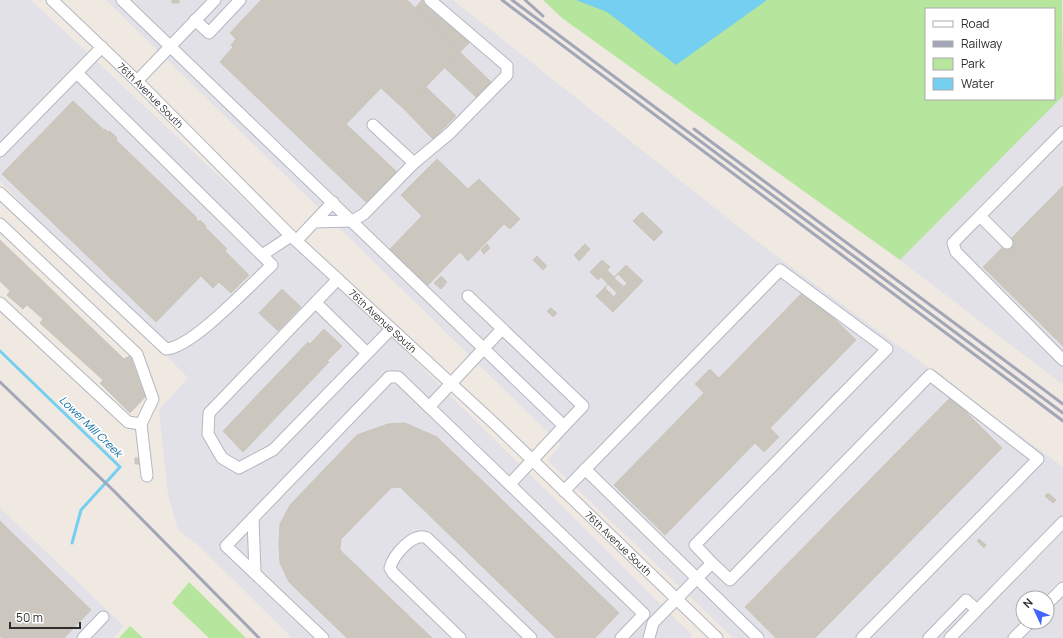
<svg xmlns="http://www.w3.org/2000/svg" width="1063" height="638" viewBox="0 0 1063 638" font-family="Manrope,sans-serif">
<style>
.industrial{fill:#e3e1e8;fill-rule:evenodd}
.green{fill:#b6e59e;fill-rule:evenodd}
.water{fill:#75cff0}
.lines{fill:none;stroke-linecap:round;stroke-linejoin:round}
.stream{stroke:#75cff0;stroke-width:3}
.building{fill:#cbc7bf;stroke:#cbc5ba;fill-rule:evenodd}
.minor-casing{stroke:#b4b7c1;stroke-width:13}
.minor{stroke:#fff;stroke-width:11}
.rail{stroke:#a3a6b8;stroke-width:3}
.labels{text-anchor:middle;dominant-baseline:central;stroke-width:3.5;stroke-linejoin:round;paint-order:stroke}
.street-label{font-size:10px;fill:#2e2e2e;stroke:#fff}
.water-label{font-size:11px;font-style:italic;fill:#0d6fa3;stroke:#fff}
</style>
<rect width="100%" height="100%" fill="#efe9e1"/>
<path class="industrial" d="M0,0H31L396,342L692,635L690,638H292L196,543L178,530L168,495L159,410L188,378L0,181Z
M106,0H453L759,243L1063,467V638H733L547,460L561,445ZM1023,598H1047V622H1023Z
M1063,96V385L900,260Z
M0,508L124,626L113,638H0Z"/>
<path class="green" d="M543,0H1062L1063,96L900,260L562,18ZM926,9H1054V99H926Z
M189,582L246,638H209L172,603Z
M130,626L143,638H119Z"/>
<path class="water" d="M576,0H767L676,65L607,12Z"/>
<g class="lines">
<path class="stream" d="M0,351L120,467L81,510L72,543"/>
</g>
<path class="building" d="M172,0H179V3H172Z
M261,0H407L460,52L404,109L381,88L346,124L399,174L369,205L220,62L233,47L231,45L236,39L230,33Z
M422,0H426L470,42L460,52L415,8Z
M460,52L491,82L476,97L445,68Z
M426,87L456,116L433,139L404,109Z
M73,101L104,130L105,129L108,132L110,131L117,138L116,140L197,218L196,219L199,222L200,220L206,226L205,227L227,249L225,251L249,275L231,293L219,282L213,288L201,276L156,322L2,174Z
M437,159L468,189L479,179L520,219L510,229L504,224L468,261L460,252L426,287L388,251L422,216L401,195Z
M1063,186V346L983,267Z
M642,212L663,232L654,241L633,221Z
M0,240L124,359L130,356L145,397L130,413L100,383L103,380L40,323L43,319L27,305L23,309L7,295L10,291L0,281Z
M487,244L490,248L484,254L481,250Z
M585,244L590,249L579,261L574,255Z
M537,256L547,266L543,270L533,260Z
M602,260L610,267L607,270L614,277L626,265L643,281L613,312L596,296L608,284L601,277L598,280L590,272ZM618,274L627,283L624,287L614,278ZM608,284L617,293L614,297L605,288Z
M441,276L447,282L441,289L434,283Z
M282,289L301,307L278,331L259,313Z
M805,290L856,340L770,428L779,437L764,452L755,443L665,535L614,485L704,393L695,384L710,369L719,378Z
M551,308L557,313L553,317L547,311Z
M324,329L342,346L327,361L329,362L243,452L223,431L308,342L310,344Z
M951,397L1002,448L815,638H776L745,607Z
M405,423L437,437L619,613L595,638H556L400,487L391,488L341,539L340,550L432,638H347L289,582L280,563L279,544L280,524L290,505L357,435L388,424Z
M135,458H139V464H135Z
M1048,493L1056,500L1053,503L1045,496Z
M0,521L91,610L64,638H2L0,636Z
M979,539L986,545L984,548L977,541Z"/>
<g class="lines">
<g class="minor-casing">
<g id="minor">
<path id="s1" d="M52,0L137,81L291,236L497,426L717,638"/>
<path d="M122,0L564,426L510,484"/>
<path d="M195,20L209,33L240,0"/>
<path d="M137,81L215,0"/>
<path d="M373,125L414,163"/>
<path d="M1063,132L953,243L956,252L1063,360"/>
<path d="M0,151L102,47"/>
<path d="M0,193L166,349C193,347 250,285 272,265L77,73"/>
<path d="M980,216L1007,243"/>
<path d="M314,222L352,221L364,214L414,163L450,133L507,75V66L430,0"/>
<path d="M0,224L137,354L153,399L141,424L128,422L0,303"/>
<path d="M297,240L333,202"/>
<path d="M262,255L291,236"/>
<path d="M338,279L209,413L208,434L222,458L239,468L273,450L391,329"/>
<path d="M468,296L583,406L564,426"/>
<path d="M316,303L367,353"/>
<path d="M429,407L502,329"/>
<path d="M141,424L147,476"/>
<path d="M585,469L758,638"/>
<path d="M564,491L780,270L887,349L695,545L712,563L653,623L649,638"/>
<path d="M253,518L255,573"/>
<path d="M712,563L730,580L930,375L1038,459L862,638"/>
<path d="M1047,604L1063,588"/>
<path d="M83,638L103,617"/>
<path d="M323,638L226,546L389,377H398L644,614L621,638"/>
<path d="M460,638L393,573L390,568C393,556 413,531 427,538L531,638"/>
<path d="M929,638L966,600L977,610"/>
<path d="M950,638L1063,522"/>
<path d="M1014,638L1030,622"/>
</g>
</g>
<use href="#minor" class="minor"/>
<path class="rail" d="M502,0L1063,421
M512,0L1063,413
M525,0L543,16
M694,129L1063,404
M0,382L113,490L259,638"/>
</g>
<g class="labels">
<g class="street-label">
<text stroke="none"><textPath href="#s1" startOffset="137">76th Avenue South</textPath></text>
<text stroke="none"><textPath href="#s1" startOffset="461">76th Avenue South</textPath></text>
<text stroke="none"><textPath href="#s1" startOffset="785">76th Avenue South</textPath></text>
</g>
<g class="water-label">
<text transform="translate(91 426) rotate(44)">Lower Mill Creek</text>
</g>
</g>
<rect x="925" y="8" width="130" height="92" fill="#ffffff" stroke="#ababab"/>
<rect x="933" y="21" width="20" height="6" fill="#ffffff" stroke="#ababab"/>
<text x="961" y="28" font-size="12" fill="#2e2e2e">Road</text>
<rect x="933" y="41" width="20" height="6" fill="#a3a6b8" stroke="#ababab"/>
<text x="961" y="48" font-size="12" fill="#2e2e2e">Railway</text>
<rect x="933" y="58" width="20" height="12" fill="#b6e59e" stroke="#ababab"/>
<text x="961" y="68" font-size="12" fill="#2e2e2e">Park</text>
<rect x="933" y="78" width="20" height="12" fill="#75cff0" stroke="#ababab"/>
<text x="961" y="88" font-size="12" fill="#2e2e2e">Water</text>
<g transform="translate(1035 610) rotate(314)"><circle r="19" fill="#ffffff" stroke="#ababab"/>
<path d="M0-3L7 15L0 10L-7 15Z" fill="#4264fb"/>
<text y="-6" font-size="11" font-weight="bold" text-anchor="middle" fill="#2e2e2e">N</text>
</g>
<path d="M10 622v6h70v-6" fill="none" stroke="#2e2e2e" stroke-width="2"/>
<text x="16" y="622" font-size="12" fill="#2e2e2e" stroke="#ffffff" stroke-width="3" paint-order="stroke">50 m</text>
</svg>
